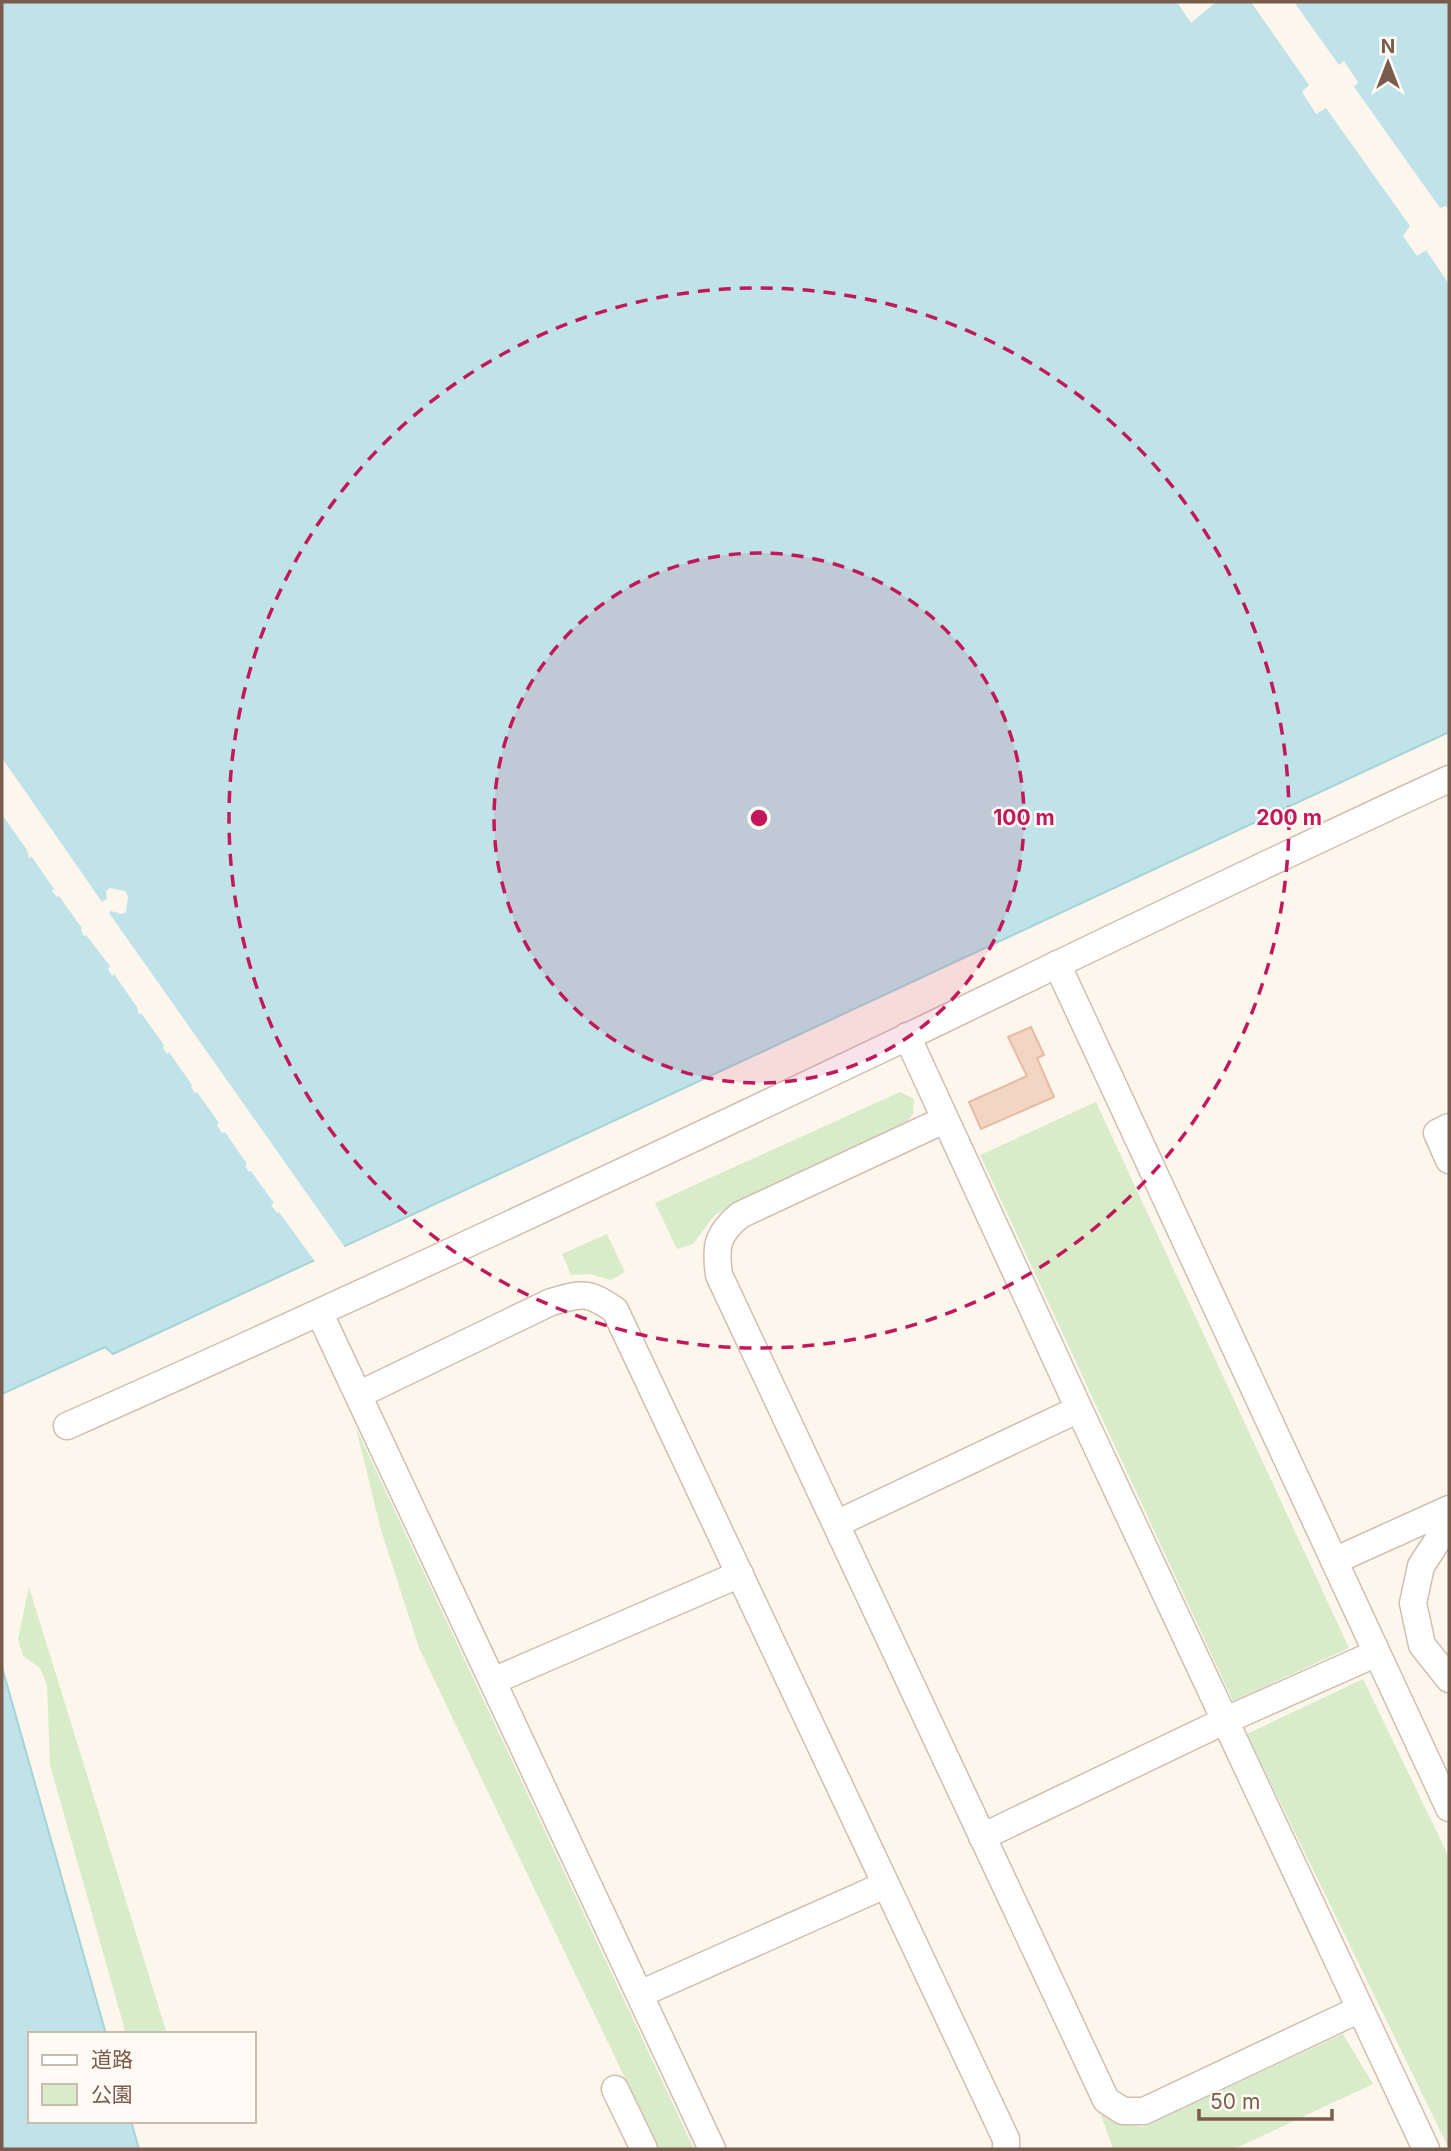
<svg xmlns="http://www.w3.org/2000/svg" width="1451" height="2151" viewBox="0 0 1451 2151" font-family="Inter,'Noto Sans JP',sans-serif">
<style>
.green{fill:#d8ecc9}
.water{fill:#bfe3e8;stroke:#a5d3da;stroke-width:2}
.pier{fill:#fdf6ec}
.building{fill:#f3d5c3;stroke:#e6bba3;stroke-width:2}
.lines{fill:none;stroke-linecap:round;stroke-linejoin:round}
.minor-casing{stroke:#d1beb0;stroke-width:29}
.minor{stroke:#fff;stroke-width:26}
.ring{fill:none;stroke:#c2185b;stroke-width:3.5;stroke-dasharray:12 9}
.centre{fill:#c2185b;stroke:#fffaf3;stroke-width:3.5}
.ring-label{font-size:21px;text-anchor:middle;font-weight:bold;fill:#c2185b;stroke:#fffaf3;stroke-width:5;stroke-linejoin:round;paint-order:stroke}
</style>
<rect width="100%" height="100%" fill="#fdf6ec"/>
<path class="green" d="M900,1092L914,1099L913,1114L902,1128L728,1207L714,1216L693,1244L677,1249L655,1203Z
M1096,1102L1349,1648L1233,1701L980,1155Z
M607,1234L625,1272L611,1280L590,1274L571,1275L562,1254Z
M356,1428L694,2149H659L419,1648L381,1530Z
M29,1587L167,2034H126L50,1765L47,1685L40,1668L23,1656L18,1639Z
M1363,1679L1449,1857V2149L1247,1734Z
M1343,2034L1373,2084L1234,2149H1113L1101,2115L1142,2127Z"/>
<path class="water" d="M2,2H1449V732L113,1354L105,1347L2,1394Z
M2,1667L106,2034H30V2121H131L139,2149H2Z"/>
<path class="pier" d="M1177,2H1216L1191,23Z
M1251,2H1294L1339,65L1344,61L1358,82L1354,87L1440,208L1446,206L1449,211V284L1426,250L1417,256L1403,236L1410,226L1326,108L1316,114L1302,92L1309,85Z
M2,758L102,902L107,899L106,891L110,888L125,891L128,896L126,912L122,914L111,911L109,913L346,1249L316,1263L279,1212L277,1213L271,1205L274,1203L251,1171L249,1172L245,1166L247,1164L225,1132L222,1133L217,1125L219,1123L197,1092L195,1093L191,1087L192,1085L169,1052L167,1054L163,1048L164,1045L141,1013L139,1015L137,1007L114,974L112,976L108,969L110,966L86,935L84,936L81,930L82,928L59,896L57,897L52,891L54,889L32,857L29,858L27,850L4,817L2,819Z"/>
<path class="building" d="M1031,1027L1044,1055L1037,1058L1054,1097L981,1129L969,1102L1027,1076L1008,1037Z"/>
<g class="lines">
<g class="minor-casing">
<path id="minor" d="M1057,964L1449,1808
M907,1036L1079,1409L1426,2149
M944,1120L740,1215C717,1234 715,1246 719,1275L1106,2100L1123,2111H1144L1360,2009
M1449,1127L1437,1133L1449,1160
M320,1314L712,2149
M358,1395L551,1302C583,1293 587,1291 615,1310L1006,2139V2149
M67,1426C349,1301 630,1169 909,1036C1089,949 1268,862 1449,779
M836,1524L1079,1409
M1449,1528L1443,1532L1421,1566L1413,1603L1422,1645L1449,1679
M1334,1561L1449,1509
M493,1681L740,1574
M982,1837L1224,1721L1377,1653
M640,1994L885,1885
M615,2089L644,2149"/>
</g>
<use href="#minor" class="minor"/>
</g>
<circle cx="759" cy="818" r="265" fill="#c2185b" fill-opacity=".12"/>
<g class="ring">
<circle cx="759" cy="818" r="265"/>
<circle cx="759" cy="818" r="530"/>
</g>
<circle cx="759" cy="818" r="10" class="centre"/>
<g class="ring-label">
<text x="1024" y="825">100 m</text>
<text x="1289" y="825">200 m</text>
</g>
<rect width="1451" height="2151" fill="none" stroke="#7a5c4d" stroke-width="7"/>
<rect x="28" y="2032" width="228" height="91" fill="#fffaf3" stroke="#cabbb1" stroke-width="2"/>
<rect x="42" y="2055" width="35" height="10" fill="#ffffff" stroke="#cabbb1" stroke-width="2"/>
<text x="91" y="2067" font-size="21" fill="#7a5c4d">道路</text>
<rect x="42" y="2084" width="35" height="21" fill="#d8ecc9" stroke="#cabbb1" stroke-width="2"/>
<text x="91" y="2102" font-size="21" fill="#7a5c4d">公園</text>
<g transform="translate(1388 63)" stroke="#fffaf3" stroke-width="5" paint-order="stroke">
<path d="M0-5L12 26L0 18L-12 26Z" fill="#7a5c4d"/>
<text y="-10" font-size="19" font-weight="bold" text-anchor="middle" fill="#7a5c4d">N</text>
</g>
<path d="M1199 2109v10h133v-10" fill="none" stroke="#7a5c4d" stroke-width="3.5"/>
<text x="1210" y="2109" font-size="21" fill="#7a5c4d" stroke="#fffaf3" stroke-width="5" paint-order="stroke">50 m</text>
</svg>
